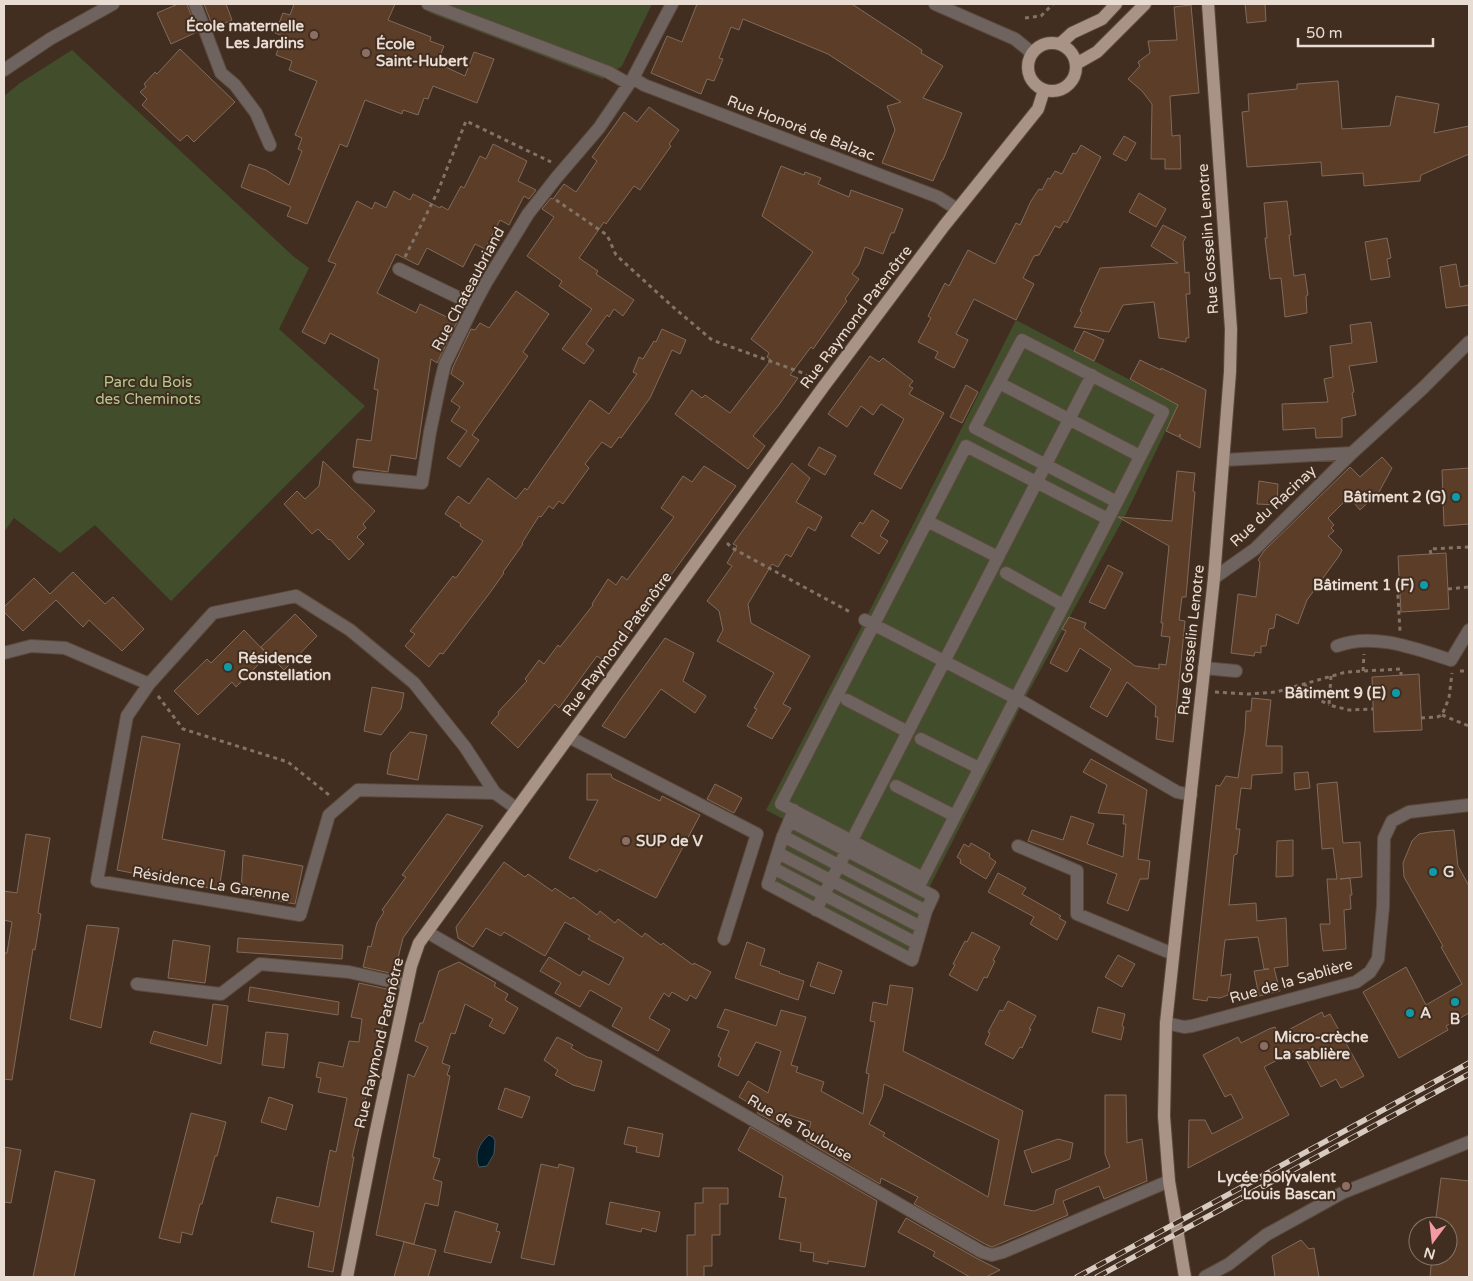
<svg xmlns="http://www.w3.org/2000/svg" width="1473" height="1281" viewBox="0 0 1473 1281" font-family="'Varela Round',sans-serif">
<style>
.green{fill:#424d2c}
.water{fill:#001b28;stroke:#46555b}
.building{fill:#5c3e28;stroke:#806a5a;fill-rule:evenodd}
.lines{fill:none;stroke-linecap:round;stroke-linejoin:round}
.minor-casing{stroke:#5c4a3d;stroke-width:14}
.major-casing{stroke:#5c4a3d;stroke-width:14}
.path{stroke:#837266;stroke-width:3;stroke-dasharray:4 4;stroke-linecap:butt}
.minor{stroke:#6e635e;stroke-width:12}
.major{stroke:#a99387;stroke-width:12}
.rail-casing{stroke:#d7cac0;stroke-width:5.5}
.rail{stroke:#412e20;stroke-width:4;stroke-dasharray:11;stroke-linecap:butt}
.education-dot{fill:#8d6e63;stroke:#412e20;stroke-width:2}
.culture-dot{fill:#0f9aa8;stroke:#412e20;stroke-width:2}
.labels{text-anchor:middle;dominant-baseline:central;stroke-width:4;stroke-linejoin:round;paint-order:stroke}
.poi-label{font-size:15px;font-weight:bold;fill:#e9dcd3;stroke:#412e20;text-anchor:start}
.street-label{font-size:15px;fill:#e9dcd3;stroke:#412e20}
.park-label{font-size:15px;fill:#b5ca8e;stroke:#412e20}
</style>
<rect width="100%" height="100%" fill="#412e20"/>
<path class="green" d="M437,4H652L622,66L603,79L430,13Z
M72,50L293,256L309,268L279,329L365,406L171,601L95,525L60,553L14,518L4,532V96L20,83Z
M1016,320L1178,405L1126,514L1023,702L928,890L913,963L765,885L785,820L766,810L865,620Z"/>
<path class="water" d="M489,1135L493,1137L495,1141L494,1154L487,1166L479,1167C474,1155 479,1143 489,1135Z"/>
<path class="building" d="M178,4H187L197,32L171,44L157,13Z
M204,4H226L232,20L216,27L214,24L212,25Z
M294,4H395L388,20L431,37L430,41L444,46L437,63L465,76L474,52L494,59L477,103L433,86L428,99L424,98L418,115L403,110L402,114L365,100L347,147L340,144L307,224L287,216L291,207L241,187L249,164L266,170L289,185L302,151L298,149L302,138L295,135L317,81L289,70L292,61L276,55L283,36L275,33L283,13L290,15Z
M697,4H852L922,50L921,53L943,66L923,98L962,113L943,160H942L933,181L882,163L895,130L887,106L901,102L828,54L743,19L739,30L731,27L719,58L723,59L714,81L707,79L701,94L651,73L667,36L682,42Z
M1245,4H1265L1266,21L1247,23Z
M1191,5L1199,93L1170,96L1172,136L1180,135L1181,169H1165V159H1151L1152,104L1142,91L1128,79L1140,66L1138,62L1150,53L1148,41L1177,40L1174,7Z
M180,49L235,102L194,142L187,135L180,141L142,105L147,99L140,92L146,87L144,84L155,72L157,74Z
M1338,81L1342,129L1390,126L1396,96L1439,104L1434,133L1469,126V154L1421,175L1420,181L1364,186L1363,173L1322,176L1321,162L1247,167L1242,112L1249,111L1248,94L1297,89V84Z
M649,107L679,130L669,144L671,146L640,190L634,186L606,224L604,222L579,258L598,271L596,274L634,300L623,316L614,309L609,317L607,315L586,344L594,350L584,364L562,349L592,309L559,286L562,281L527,256L554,217L542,209L551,198L553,199L564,184L576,192L597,161L592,157L624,112L637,122Z
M1124,136L1136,143L1126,161L1113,154Z
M493,144L527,161L518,181L536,190L529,199L524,196L509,225L500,220L485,249L475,244L463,267L427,248L418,265L396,254L377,293L416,313L420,304L457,322L437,363L431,359L416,459L391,455L388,472L353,467L357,439L371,441L378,390L374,389L379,359L330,333L325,344L302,332L336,264L328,261L357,201L372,209L375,202L386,208L394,191L410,200L413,194L440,208L441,206L448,210L461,186L464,188L480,156L486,159Z
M1081,145L1101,157L1067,223L1064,221L1060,228L1055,226L1039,255L1034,256L1023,278L1034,284L1016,320L974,299L956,334L968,340L954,368L935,358L938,352L918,342L931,318L928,316L945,283L949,286L968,250L995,264L1016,223L1020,225L1031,201L1039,189L1042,190L1048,178L1050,179L1055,171L1062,174L1073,153L1076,154Z
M781,166L804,175L805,172L821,178L818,184L849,197L851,190L903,209L894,233H891L883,254L865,247L859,264L852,274L859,279L845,299L847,301L813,349L811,347L790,375L798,378L778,406L753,436L765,446L748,469L675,414L692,390L702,398L705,395L730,413L771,360L767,357L769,353L751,339L813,252L762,216Z
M1139,193L1166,209L1156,227L1129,212Z
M1287,201L1291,235H1289L1294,276L1305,274L1308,295L1306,296L1307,313L1285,317L1281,278L1270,279L1265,238H1267L1264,203Z
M1163,225L1186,237L1183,242L1185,273L1189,272L1190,294H1186L1189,338H1186V342L1159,338L1154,302L1123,305L1109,332L1074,327L1082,312L1080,311L1100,268L1178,263L1151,246Z
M1387,238L1391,258L1387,259L1390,277L1371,280L1365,242Z
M1456,264L1460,287L1469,285V305L1446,308L1440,267Z
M516,291L549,314L523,352L528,356L472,435L479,440L460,467L447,458L467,431L451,421L460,407L451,401L464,383L451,374L453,367L471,329L475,330L480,323L489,328Z
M1371,322L1377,362L1349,366L1354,392L1352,393L1356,415L1342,418V437L1316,438L1315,428L1283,430L1282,404L1328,402L1324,379L1333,377L1330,346L1352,343L1350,325Z
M662,329L686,340L680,354L672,350L650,398L621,438L619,437L611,448L602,442L585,464L589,468L563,504L559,501L553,509L549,506L541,517L539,516L522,543L523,544L503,572L504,573L489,594L443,654L440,653L429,667L405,646L415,634L410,631L453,576L456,578L483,541L460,526L461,524L445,514L450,506L458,496L469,504L488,478L516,499L525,488L527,490L590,400L609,414L637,374L633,372L639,357L643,359L654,341L656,342Z
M1084,331L1104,340L1094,361L1074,351Z
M870,356L879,362L883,358L913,381L909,386L913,388L909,394L944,413L901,489L874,474L904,419L881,404L873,415L861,406L847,427L828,414Z
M1140,360L1161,370V368L1206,390L1200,448L1180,438V434L1179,437L1166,431L1178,405L1130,379Z
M966,385L978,392L962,423L950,417Z
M819,447L836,456L825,475L808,465Z
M1382,457L1392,468L1379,492L1360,510L1349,497L1328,518L1334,525L1331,528L1334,531L1328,536L1342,550L1339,556L1307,600L1298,624L1276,614L1274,628L1269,629L1266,646H1261V653L1255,652L1254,656L1231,653L1238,594L1256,597L1260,562L1258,560L1264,551L1350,467L1360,477Z
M323,461L375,511L363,524L366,528L357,537L364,544L349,560L330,539L329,540L318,529L312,534L284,504L297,491L305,499L319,486Z
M792,463L810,478L796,502L822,517L815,531L808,527L791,557L786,554L778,567L772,564L748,604L751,623L810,656L783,704L791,708L772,739L747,726L757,709L754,708L774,673L717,641L723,630L719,611L707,601L732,566L727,563L737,546L733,544Z
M704,466L736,486L607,663L597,656L559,708L555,704L518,748L491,723L499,714L498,712L527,681L525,679L539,660L544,664L558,645L560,647L593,605L592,604L608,579L616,585L622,576L627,580L674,517L661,508L683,476L692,482Z
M1469,468V524L1444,526L1442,470Z
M1177,471L1195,473L1193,491L1195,492L1186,597H1182L1179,620L1185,621L1173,742L1156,739L1158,717H1155L1156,706L1127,682L1107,717L1090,707L1111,669L1080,648L1067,672L1050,663L1066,631L1062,629L1069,617L1086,623L1084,628L1135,666L1159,669V664L1166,665L1170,637L1161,636L1163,623H1161L1169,546L1118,517L1172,521Z
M1259,481L1278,484L1277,505L1257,504Z
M872,510L889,521L880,536L888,541L879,554L851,536L860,522L863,524Z
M1446,553L1449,609L1401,612L1398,556Z
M1108,565L1123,573L1105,609L1089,602Z
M73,572L105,604L113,597L144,629L122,651L89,620L83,627L56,600L23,631L4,612V607L34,578L50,594Z
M295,614L317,636L284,670L261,647Z
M244,630L268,655L236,687L232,682L198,715L174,691L207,659L211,663Z
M665,638L694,653L683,681L706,696L695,713L661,689L625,738L602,726L620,700Z
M1419,674L1422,730L1374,732L1372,677Z
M372,687L404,693L401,709L381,735L364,731Z
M1252,698L1271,700L1266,746H1282V773L1252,775L1251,789L1241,788L1236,829H1240L1237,854L1234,855L1229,905L1256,903L1257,921L1286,918L1288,966L1274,968L1280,991L1259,996L1254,971L1269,969H1264L1258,937L1225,940L1221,976L1231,974L1228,995L1220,998L1208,997L1207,1001L1193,999L1216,785L1220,786L1226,776L1238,778L1245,731L1246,711H1251Z
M410,732L427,735L418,780L387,774L391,753Z
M142,736L180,744L162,839L225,851L219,890L117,870Z
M1091,759L1147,790L1138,859L1150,861L1148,879H1140L1128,911L1107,903L1117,874L1028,841L1032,830L1063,840L1071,816L1094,824L1087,844L1123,857L1126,824H1123L1124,815L1098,813L1107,785L1083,772Z
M1308,772L1310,788L1295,790L1294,773Z
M587,774H611L612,778L660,801L662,796L700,815L656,898L599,869L597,872L569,858L598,800H587Z
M1337,782L1343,843L1360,842L1362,877L1340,879L1350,878L1352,895H1350L1351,909L1344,910L1346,949L1323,951L1320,924H1330L1327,879H1337L1333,848L1322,849L1317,784Z
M715,784L742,798L734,813L707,799Z
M447,814L483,826L403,938L394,974L363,967L368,946L371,947L377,923L384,912L382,910L406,877L402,875Z
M1454,830L1458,866L1469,886V1013L1446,1026L1448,1030L1399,1058L1363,992L1406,967L1426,1005L1462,984L1441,947L1443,946L1404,877L1403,863L1412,841L1419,834L1430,832Z
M26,834L50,838L38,913L41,914L35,950L33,949L12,1080L4,1079V953H7L12,922L4,920V891L17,893Z
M1293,840V876L1276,877L1277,841Z
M971,843L990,854L989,857L996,862L986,879L960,863L961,860L957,857L964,844L969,847Z
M243,855L303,866L295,904L241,894Z
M504,862L525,877L528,874L552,891L555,888L571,899L573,897L597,915L600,911L615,923L618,919L642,937L645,933L661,945L663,943L693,965L694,963L711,972L696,999L690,995L687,1001L672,992L669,997L664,993L649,1018L670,1030L658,1051L612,1026L622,1008L590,990L580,1007L555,993L561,983L540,971L549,957L580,976L583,971L609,985L624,958L588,939L590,936L565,922L545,956L504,932L501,936L486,928L473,947L458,938L456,927Z
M998,873L1026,888L1022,894L1061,916L1059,918L1066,922L1057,940L1030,924L1034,917L988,892Z
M87,925L119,928L101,1028L70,1019Z
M972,932L1000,947L993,960L995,961L987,978L984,977L977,991L949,975L955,965L953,964L965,941L967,942Z
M238,938L343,945L342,959L237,952Z
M173,940L210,946L205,983L168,978Z
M747,942L765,949L760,965L780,972L779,973L804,981L798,1000L735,978Z
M1118,955L1135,964L1122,987L1105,977Z
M459,962L496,983L494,986L508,994L505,1000L518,1008L504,1034L489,1026L493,1019L465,1004L455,1034L451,1033L442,1063L450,1066L447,1075L450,1076L433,1157L440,1159L433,1179L442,1182L438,1206L425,1203L414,1244L376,1235L408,1074L414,1077L428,1047L415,1041L420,1023H423L439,971Z
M818,962L842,971L834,994L810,986Z
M359,983L391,990L352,1157H354L333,1272L308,1267L314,1232L271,1222L277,1197L319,1207L330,1150L336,1152L347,1098L318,1092L321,1078L316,1077L319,1062L343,1067L349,1041L359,1042L362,1019L351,1017Z
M890,985L913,988L903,1051L1023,1111L1004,1205L1034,1211L1053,1204L1056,1190L1110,1167L1105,1154V1095H1126L1127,1143L1142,1139L1147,1181L1104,1199L1099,1186L1063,1201L1068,1215L992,1247L985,1244L914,1204L918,1197L881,1178L880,1184L806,1141L811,1122L783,1113L779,1125L757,1113L759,1109L739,1097L748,1081L768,1093L781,1051L756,1042L738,1076L718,1066L721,1058L718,1056L729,1031L717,1027L725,1009L776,1026L781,1010L806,1017L791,1065L798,1067L796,1072L824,1082L821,1091L863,1114L869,1074L866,1073L875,1022L870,1021L873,1002L887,1005ZM884,1084L999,1140L988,1197L883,1136L885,1133L869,1124L882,1097Z
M250,987L339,1002L338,1015L248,1001Z
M1008,1001L1036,1016L1029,1029H1031L1022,1048L1020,1047L1013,1059L985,1044L990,1033L988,1032L1000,1010L1003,1011Z
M213,1004L228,1006L221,1064L150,1043L154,1031L207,1046Z
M1098,1007L1125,1014L1122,1026L1124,1027L1121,1040L1092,1032Z
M1322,1012L1324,1017L1330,1014L1364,1076L1341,1088L1336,1079L1321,1087L1300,1048L1264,1067L1289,1115L1188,1168L1189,1120H1205L1212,1134L1243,1118L1231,1094L1225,1097L1203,1055L1238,1037L1241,1043L1269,1029L1275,1027L1279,1035Z
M266,1032L288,1034L284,1068L262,1065Z
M557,1037L573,1045L571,1048L587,1057L602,1061L594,1091L573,1085L555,1075L558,1070L544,1060Z
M505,1088L530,1097L522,1118L498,1109Z
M269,1097L293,1105L286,1130L261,1122Z
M191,1113L226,1122L217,1156H215L202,1204H200L192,1235L182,1232L180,1243L159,1238Z
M628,1127L663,1134L659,1157L636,1152L637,1147L624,1144Z
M750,1127L877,1201L865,1267L828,1261V1264L813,1261L814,1253L800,1251L801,1243L779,1239L786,1198L779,1197L783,1176L738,1150Z
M1058,1139L1073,1143L1070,1159L1032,1173L1024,1151Z
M4,1147L21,1150L11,1203L4,1202Z
M541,1164L558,1168L559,1164L574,1168L554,1265L521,1258Z
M55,1171L95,1180L74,1277H33Z
M1441,1178L1469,1181V1277H1430L1432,1256H1448V1226H1435Z
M703,1188H728V1204H720V1235H712V1266H704V1277H687V1235H695V1203H703Z
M610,1202L660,1212L656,1232L642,1228L641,1232L606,1224Z
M455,1211L498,1224L496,1231L500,1232L491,1263L444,1252Z
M906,1218L978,1259L1000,1270L986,1277H970L933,1256L935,1252L898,1232Z
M1301,1240L1309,1249L1314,1248L1319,1277H1275L1272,1256Z
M404,1242L436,1250L428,1277H394Z"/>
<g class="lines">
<g class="minor-casing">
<path id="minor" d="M195,4L221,73L235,85L256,113L270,145
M428,4L608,72L629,84
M935,4L1015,39L1032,53
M4,70L50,39L113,4
M633,78L644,85L938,197L957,209
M399,269L474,305
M999,383L1140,456
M1224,460L1352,453
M359,477L422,483L430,432L441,380L445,364L474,305L487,281L528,214L557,177L599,128L633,78L672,4
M1108,519L966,446L781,804L923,878L1117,502L1163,412L1022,340L975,428L1117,502
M927,521L998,557
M1006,573L1063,605
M1214,578L1255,549L1352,453L1423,388L1469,342
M865,620L1023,702L1177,792L1191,795
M1337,646C1374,632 1416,649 1451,660L1469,630
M4,653L31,646L65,648L149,684
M1204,668L1236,671
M847,700L908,732
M569,737L757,834L724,939
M921,739L979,768
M896,786L955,816
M495,793L358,790L329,815L300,915L97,881L127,716L149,684L213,613L296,596L350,630L414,683L465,747L495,793L517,809
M794,810L782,839L768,884L912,960L926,911L933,896L918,888L923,878
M790,821L918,888
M783,836L926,911
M1018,846L1077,871V914L1173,954
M778,853L921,927
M773,868L916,943
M816,910L1092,375
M427,932L982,1252L992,1255L1003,1252L1169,1181
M137,984L221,994L260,964L349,972L407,985
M1166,1023L1184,1027L1192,1026L1356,982L1370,972L1378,959L1383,907L1384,838L1392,821L1409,812L1469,805
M1205,1277L1229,1264L1266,1235L1342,1193L1469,1142"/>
</g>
<g class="major-casing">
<path id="major" d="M1028 67a24 24 0 1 1 48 0a24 24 0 1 1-48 0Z
M1060,44L1072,33L1102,19L1116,4
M1076,64L1097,52L1145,4
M347,1277L375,1135L411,966L419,943L824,386L944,226L1038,109L1044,90
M1185,1277L1169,1181L1164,1116L1166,1023L1214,578L1230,372L1231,329L1208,4"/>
</g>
<path class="path" d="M1025,18L1041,16L1053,4
M556,200L607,235L616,255L673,307L712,340L803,373L811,378
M405,257L438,191L466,121L551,162
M727,543L732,548L852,613
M1431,554L1430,549L1469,547
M1399,580L1397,581L1400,631
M1448,589L1469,587
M1363,671L1364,654
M1460,671H1469
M1331,676L1329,705L1349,710L1373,709
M1305,684C1308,694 1320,700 1329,705
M1215,692L1249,694L1276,692L1346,672L1401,669V675
M158,696L183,729L288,762L329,795
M1442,715L1469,726
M1421,718L1437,717L1442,715L1449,698L1452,673"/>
<use href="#minor" class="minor"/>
<use href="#major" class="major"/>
<g class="rail-casing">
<path id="rail" d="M1077,1277L1469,1063
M1097,1277L1469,1074"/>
</g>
<use href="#rail" class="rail"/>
</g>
<g class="education-dot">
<circle cx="314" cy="35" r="5"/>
<circle cx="366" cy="53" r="5"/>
<circle cx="626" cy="841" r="5"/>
<circle cx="1264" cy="1046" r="5"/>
<circle cx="1346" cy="1186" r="5"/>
</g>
<g class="culture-dot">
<circle cx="1456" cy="497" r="5"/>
<circle cx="1424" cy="585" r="5"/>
<circle cx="228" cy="667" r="5"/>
<circle cx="1396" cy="693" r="5"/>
<circle cx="1433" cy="872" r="5"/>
<circle cx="1455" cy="1002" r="5"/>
<circle cx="1410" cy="1013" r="5"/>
</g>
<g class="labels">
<g class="poi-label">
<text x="304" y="26" text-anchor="end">École maternelle<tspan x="304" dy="17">Les Jardins</tspan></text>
<text x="376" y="44">École<tspan x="376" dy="17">Saint-Hubert</tspan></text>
<text x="1446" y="497" text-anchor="end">Bâtiment 2 (G)</text>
<text x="1414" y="585" text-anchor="end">Bâtiment 1 (F)</text>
<text x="238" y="658">Résidence<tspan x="238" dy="17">Constellation</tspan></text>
<text x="1386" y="693" text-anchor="end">Bâtiment 9 (E)</text>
<text x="636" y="841">SUP de V</text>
<text x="1443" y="872">G</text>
<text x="1420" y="1013">A</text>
<text x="1455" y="1019" text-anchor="middle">B</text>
<text x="1274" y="1037">Micro-crèche<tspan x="1274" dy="17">La sablière</tspan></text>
<text x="1336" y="1177" text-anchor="end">Lycée polyvalent<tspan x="1336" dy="17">Louis Bascan</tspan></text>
</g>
<g class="street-label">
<text transform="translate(801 128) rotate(21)">Rue Honoré de Balzac</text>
<text transform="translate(1208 239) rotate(-94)">Rue Gosselin Lenotre</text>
<text transform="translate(468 289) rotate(-62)">Rue Chateaubriand</text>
<text transform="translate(856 317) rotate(-53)">Rue Raymond Patenôtre</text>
<text transform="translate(1273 506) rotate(-43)">Rue du Racinay</text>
<text transform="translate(1191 640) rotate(-84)">Rue Gosselin Lenotre</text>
<text transform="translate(617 644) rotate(-54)">Rue Raymond Patenôtre</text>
<text transform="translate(211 884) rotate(9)">Résidence La Garenne</text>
<text transform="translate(1291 981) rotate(-16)">Rue de la Sablière</text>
<text transform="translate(379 1043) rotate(-77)">Rue Raymond Patenôtre</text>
<text transform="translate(800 1128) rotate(30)">Rue de Toulouse</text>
</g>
<g class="park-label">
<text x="148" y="382">Parc du Bois<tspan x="148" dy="17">des Cheminots</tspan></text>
</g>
</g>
<rect width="1473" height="1281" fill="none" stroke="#e9dcd3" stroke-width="10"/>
<g transform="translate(1433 1241) rotate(195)"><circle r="24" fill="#412e20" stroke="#847468"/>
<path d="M0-4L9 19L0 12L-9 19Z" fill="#f49aa2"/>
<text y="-8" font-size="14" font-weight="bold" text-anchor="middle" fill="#e9dcd3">N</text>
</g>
<path d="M1298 38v8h135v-8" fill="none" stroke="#e9dcd3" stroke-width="2.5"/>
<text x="1306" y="38" font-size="15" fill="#e9dcd3" stroke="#412e20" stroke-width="4" paint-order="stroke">50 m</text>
</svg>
